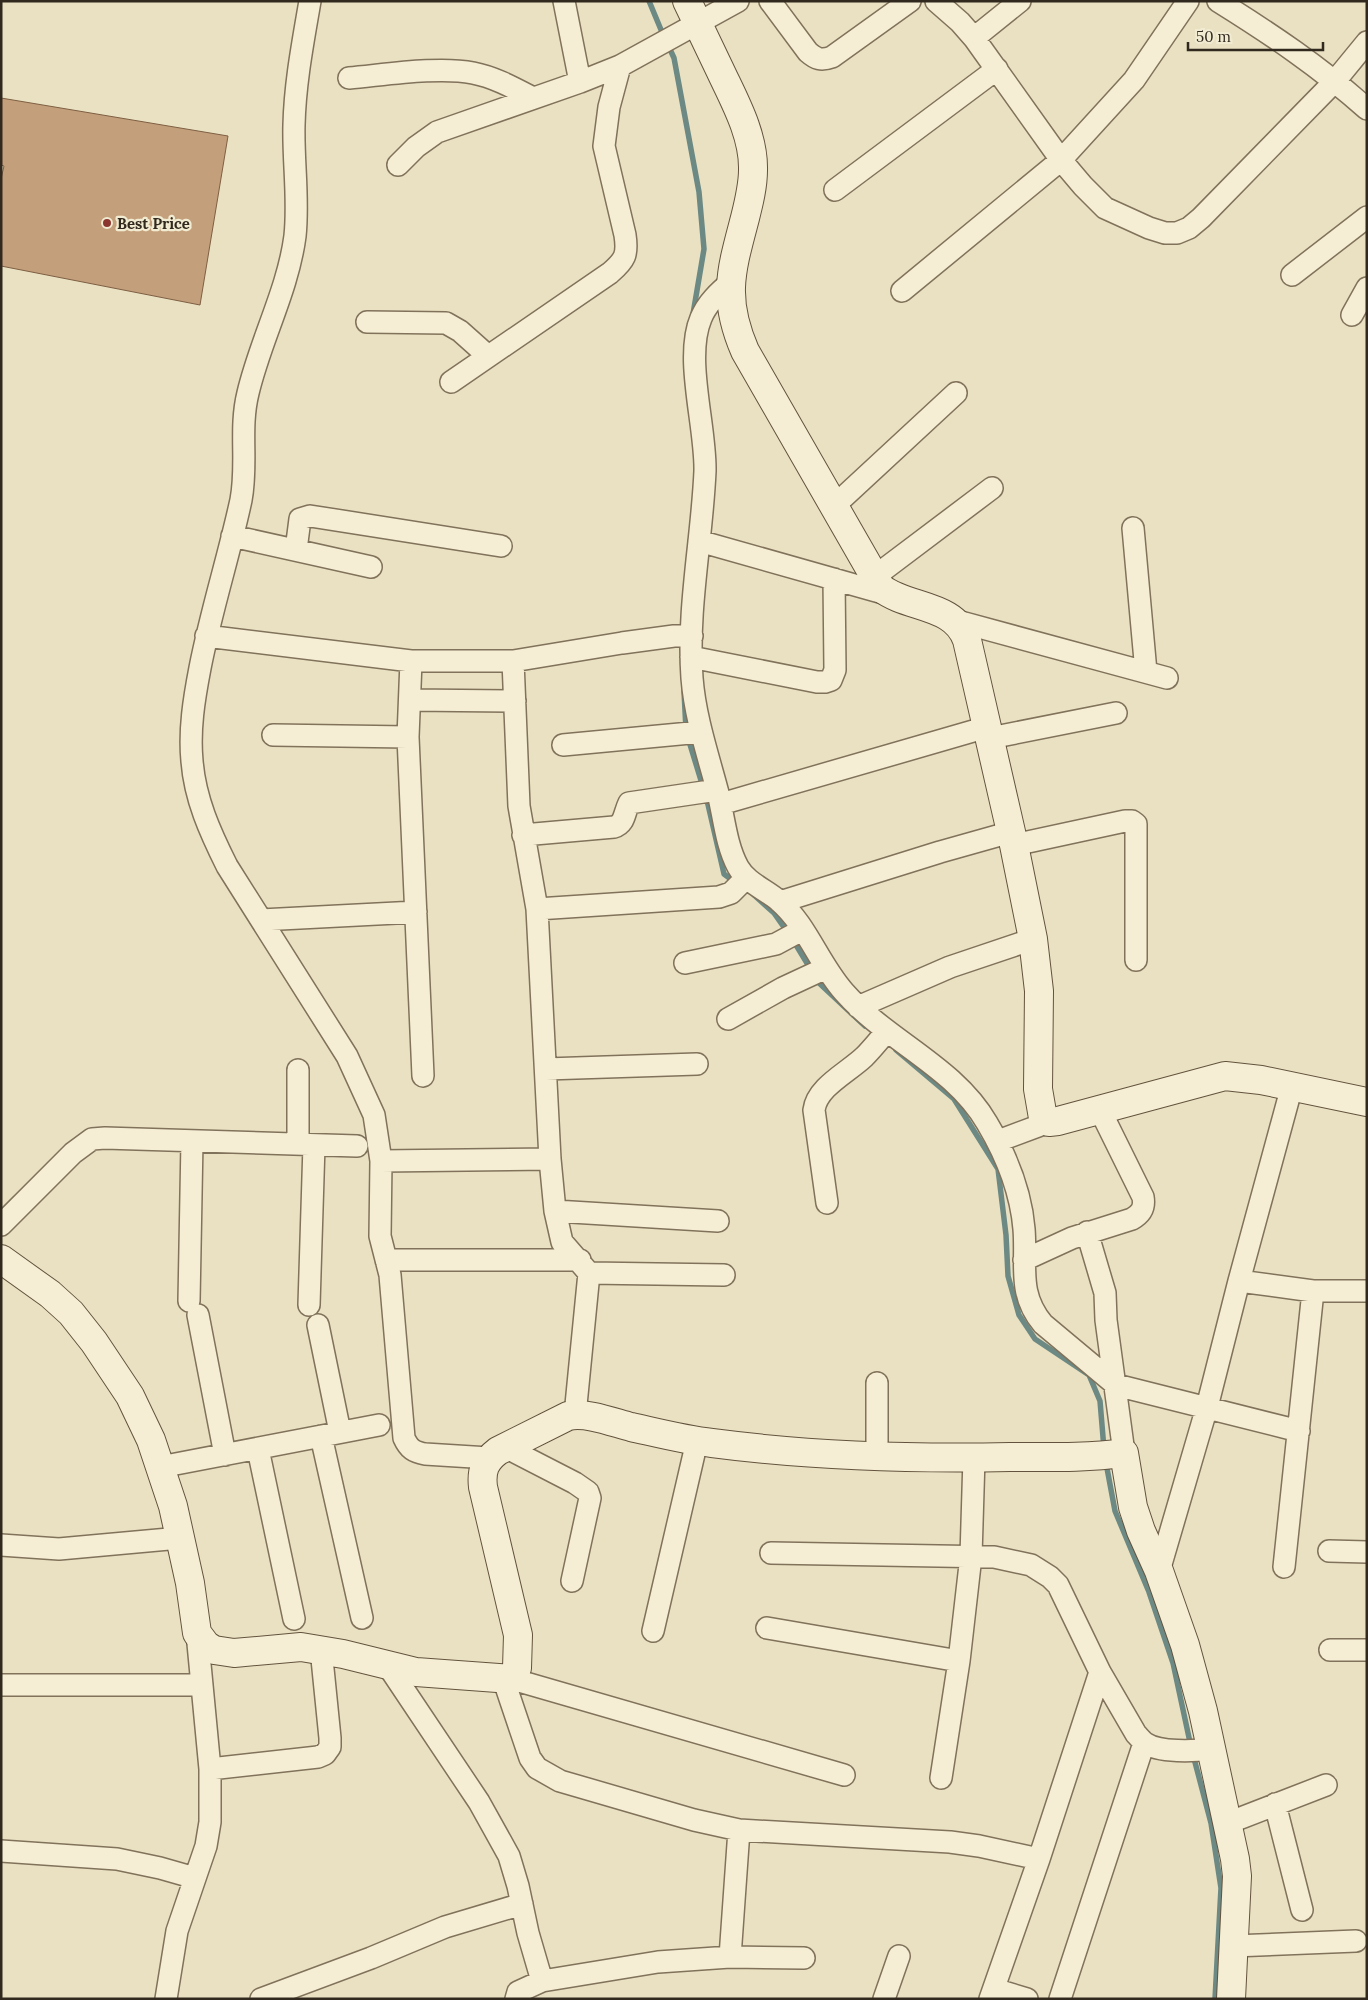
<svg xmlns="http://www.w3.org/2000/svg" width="1368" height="2000" viewBox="0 0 1368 2000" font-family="Lora,serif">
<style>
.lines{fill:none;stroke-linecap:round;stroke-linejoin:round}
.stream{stroke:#6c8984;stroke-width:5.5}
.building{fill:#c49f7b;stroke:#7e5f43}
.street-casing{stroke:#81725b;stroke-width:24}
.secondary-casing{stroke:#63533e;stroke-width:30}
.street{stroke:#f5eed4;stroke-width:21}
.secondary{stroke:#f5eed4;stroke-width:28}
.poi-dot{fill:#8b3730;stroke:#f1ebd1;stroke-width:2}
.labels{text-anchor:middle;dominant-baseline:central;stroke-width:4.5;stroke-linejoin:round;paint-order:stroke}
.poi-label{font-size:15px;font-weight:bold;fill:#32291e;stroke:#f1ebd1;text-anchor:start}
</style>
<rect width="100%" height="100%" fill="#e9e1c2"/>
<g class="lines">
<path class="stream" d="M649,1L664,37
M668,45L674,58L699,192L704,249L693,314
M684,691L686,730
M688,738L703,787
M706,796L724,874L736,883
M754,895L774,913L788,933
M793,940L819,983L865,1026
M896,1050L954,1099L998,1169L1006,1235L1008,1276L1019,1315L1035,1339L1089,1375L1100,1401L1104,1449
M1106,1463L1115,1511L1149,1592L1173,1663L1191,1747L1211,1823L1221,1888L1215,1999"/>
</g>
<path class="building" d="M1,98L228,136L200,305L1,266V179L4,166L1,165Z"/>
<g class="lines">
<g class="street-casing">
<path id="street" d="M310,1C303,42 295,83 294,125C293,162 299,199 295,236C288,290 260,341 248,393C239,429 248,464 241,500C229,556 211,611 200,668C194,699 189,730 192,761C195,799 210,832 227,866L347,1056L374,1115L381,1161L380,1236L390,1275L404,1438C409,1449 414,1452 425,1454L489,1458
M564,1L580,82
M770,1L808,52C816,59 821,61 832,57L910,1
M936,1L960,22L974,38L1061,160L1083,186L1105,208L1149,228L1165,233H1177L1189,228L1201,218L1335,81L1367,42
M1218,1C1271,34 1320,67 1367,109
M974,38L1020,1
M349,78C384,75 439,66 473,73C494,77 514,88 533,98
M398,165L416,147L437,132L580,82L620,66L738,1
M835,190L997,69
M1292,275L1367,217
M731,282C719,292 707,303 701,318C684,358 706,426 705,471C702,540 687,609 692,678C695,717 708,755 718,793C724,817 726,845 738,867C747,883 765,889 779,901C807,925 819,964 844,992C887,1041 954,1066 987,1123C1006,1155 1021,1192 1024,1229C1027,1265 1017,1293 1043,1324L1116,1385L1299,1431
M902,291L1061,160L1134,80L1188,1
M1352,315L1367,288
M367,322L446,323L460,331L488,356
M451,382L610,273C625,260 628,255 625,235L604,146L609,107L620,66
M834,506L956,393
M1133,528L1146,672
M232,536L371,567
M699,541L890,595
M296,550L300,519L310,516L501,546
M874,577L992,488
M957,621L1167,678
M206,636L411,661H513L622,643L674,636H692
M691,657L817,682H825L831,680L835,670L834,579
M411,661L408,737L423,1076
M513,661L519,806L537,909L550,1159L555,1211L562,1242L589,1273L575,1415
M410,700L515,701
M273,735L408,737
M990,738L1116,713
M563,745L701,732
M721,804L987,727
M523,835L614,827C625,824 624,813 629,803L717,790
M1014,845L1125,821H1132L1136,824V960
M780,902L940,852L1011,832
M537,909L719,897L731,893L746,878
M261,920L416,912
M685,963L776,944L802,930
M858,1007L950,967L1033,939
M728,1019L783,988L826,968
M546,1069L697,1064
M298,1070V1144
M998,1141L1049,1122
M381,1161L550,1159
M827,1203L814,1110C817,1087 847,1073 864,1057C872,1049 879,1040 887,1031
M555,1211L718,1221
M1,1225L73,1153L92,1139L105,1138L357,1146
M1087,1232L1105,1293L1106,1320L1124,1453
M386,1260H580
M1024,1260L1072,1238L1132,1219C1141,1214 1145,1208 1143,1197L1100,1110
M589,1273L724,1275
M1239,1281L1313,1291H1367
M189,1301L192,1141
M309,1305L314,1145
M198,1315L225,1455
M318,1325L340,1432
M877,1383V1457
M321,1436L362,1618
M505,1447L575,1483L588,1492L590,1498L572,1581
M258,1449L294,1619
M160,1467L379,1425
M1,1545L59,1549L180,1538
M1329,1551L1367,1552
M771,1553L994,1557L1031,1565L1050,1577L1058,1585L1100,1672L1136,1734C1139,1737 1142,1741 1145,1743C1159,1753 1195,1751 1211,1749
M1284,1567L1313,1291
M1159,1571L1207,1407L1239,1281L1292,1086
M767,1628L959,1661
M653,1631L697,1441
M1330,1650H1367
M388,1666L479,1802L509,1856L518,1886L528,1933L542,1981L518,1992L516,1999
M503,1678L530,1758L537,1768L560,1781L694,1820L739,1830L950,1842L979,1846L1039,1859
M512,1679L844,1775
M1,1685H202
M210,1769L318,1757L325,1754L330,1747V1738L321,1649
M941,1778L959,1661L971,1556L974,1458
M1275,1804L1302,1910
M1228,1823L1326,1785
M1,1851L117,1859L160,1868L195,1878
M1233,1946L1356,1941
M730,1957L739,1830
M542,1981L658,1962L730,1957L804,1958
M994,1989L1027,1999
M166,1999L177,1931L206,1846L210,1822V1769L197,1633
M261,1999L371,1958L445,1927L522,1904
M884,1999L899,1956
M990,1999L1039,1859L1100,1672
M1060,1999L1144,1743"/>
</g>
<g class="secondary-casing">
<path id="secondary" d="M687,1C698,24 709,47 720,70C734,100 754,135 753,170C753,186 749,202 745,218C731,271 722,298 745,351L881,588C908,609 954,603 967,640L1014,845L1033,939L1039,991L1038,1089L1043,1118L1049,1122L1058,1121L1225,1076L1261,1080L1367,1102
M1,1259L50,1294L71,1313L94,1342L130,1396L151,1440L173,1506L190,1583L197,1633L206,1645L214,1650L234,1653L301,1647L343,1654L416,1672L512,1679L517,1668L518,1635L483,1487C481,1470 485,1461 498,1451L568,1416C587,1412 612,1422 631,1427C658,1433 685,1440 712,1443C811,1456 911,1459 1010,1457C1048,1457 1087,1458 1124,1453L1133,1507L1141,1531L1159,1571L1185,1645L1203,1711L1235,1859L1237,1876L1231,1999"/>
</g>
<use href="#street" class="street"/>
<use href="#secondary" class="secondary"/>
</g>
<circle class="poi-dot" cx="107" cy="223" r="5"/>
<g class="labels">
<g class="poi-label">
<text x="117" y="223">Best Price</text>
</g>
</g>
<rect width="1368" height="2000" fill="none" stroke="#32291e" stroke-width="5"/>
<path d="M1188 42v8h135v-8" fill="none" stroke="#32291e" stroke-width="2.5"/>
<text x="1196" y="42" font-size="15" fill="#32291e" stroke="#f1ebd1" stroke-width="4" paint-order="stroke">50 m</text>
</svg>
